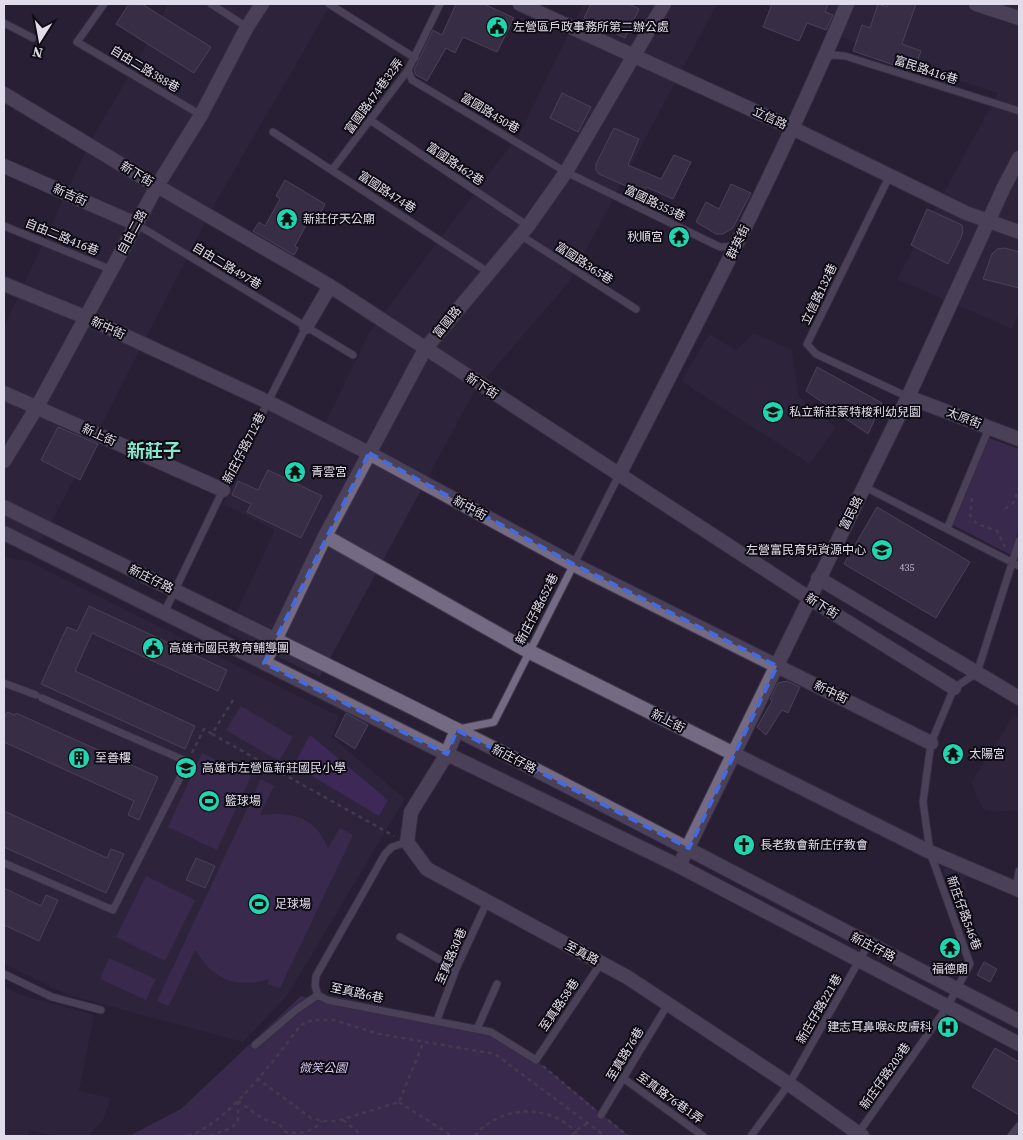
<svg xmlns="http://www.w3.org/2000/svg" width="1023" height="1140" viewBox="0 0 1023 1140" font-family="'Source Serif 4','Noto Sans TC',serif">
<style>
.built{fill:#332841}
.green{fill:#4e366b}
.forest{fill:#5a3483}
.building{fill:#4b4259;stroke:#736982}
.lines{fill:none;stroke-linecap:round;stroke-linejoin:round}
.service-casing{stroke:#433b4d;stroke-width:9}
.minor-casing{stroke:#433b4d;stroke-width:16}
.tertiary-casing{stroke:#433b4d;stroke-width:16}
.path{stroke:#635b6e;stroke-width:2.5;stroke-dasharray:4 4;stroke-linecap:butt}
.service{stroke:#746a83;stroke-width:7}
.minor{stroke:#746a83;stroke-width:14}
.tertiary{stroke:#746a83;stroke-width:14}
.marked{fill:none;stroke:#446adc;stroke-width:4;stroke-dasharray:10 6;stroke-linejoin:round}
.labels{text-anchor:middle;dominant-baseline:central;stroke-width:4;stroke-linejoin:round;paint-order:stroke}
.number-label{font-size:10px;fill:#bcb6c6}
.poi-label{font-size:12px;fill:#e2dcea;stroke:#0f0b14;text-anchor:start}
.street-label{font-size:12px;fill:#e2dcea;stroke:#0f0b14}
.park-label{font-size:12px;font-style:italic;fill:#dccaf6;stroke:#0f0b14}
.district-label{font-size:18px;font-weight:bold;fill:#87e7cc;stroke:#0f0b14}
</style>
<rect width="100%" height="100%" fill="#281f34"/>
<path class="built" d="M168,4H331L214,205L43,539L4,545V327L91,140L133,69Z
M583,4H717L569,282L474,392L320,677L227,632L275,530L223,504L271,410L320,434L370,331L520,133Z
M762,4H1019V312L1012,329L897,279L998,93L917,67Z
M754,333L792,350L799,397L836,427L810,464L681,381L709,334L736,350Z
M4,557L28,561L339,716L332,737L405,799L287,996L243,1042L68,995L4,964Z
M1014,715L1019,719V810L995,812L984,810L971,783Z
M952,866L971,876L963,879L967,893L954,898L943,869Z
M4,987L21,995L94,1015L79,1091L111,1098L103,1120L88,1136H55L29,1130L27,1136H4Z"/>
<path class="green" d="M989,438L1019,449V529L1011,555L953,525Z
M241,706L293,737L279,761L226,730Z
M202,753L251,776L217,850L168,827Z
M261,779L274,786L260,815C291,811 316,817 328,848L340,828L353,835L280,988L268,984L269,979C249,986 225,984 210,969C204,964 200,956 195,950L169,1006L157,1001Z
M146,876L195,900L165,961L116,937Z
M109,958L156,979L146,1000L100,979Z
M301,996L491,1032L536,1060L629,1136H129L181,1109Z"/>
<path class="forest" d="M310,735L388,800L379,816L294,765Z"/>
<path class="building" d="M129,4H142L211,47L194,73L116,24Z
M456,4H484L514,18L497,52L463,37L455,53L446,48L427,81L416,75L414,70L433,30L442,35Z
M591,4H629L639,9L625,38L584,18Z
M772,4H828L825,12L833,15L826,30L807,23L799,41L763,27Z
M878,4L887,7L888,4H916L902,44L921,51L916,65L910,63L908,70L853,51L862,25L870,28Z
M562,93L591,107L578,132L550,118Z
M614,128L639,139L628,165L661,179L674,155L691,162L673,199L646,187L644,194L599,174L596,170V164Z
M285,180L325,204L316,222L310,218L295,246L298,248L294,255L253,231L259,222L265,226L280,199L276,196Z
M731,184L751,193L733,228L723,234H716L696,222L706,202L719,209Z
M927,209L962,225L963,231L961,238L948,264L911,245Z
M1004,248L1019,252V288L983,279L992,254L997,249Z
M817,367L882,403L868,434L806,391Z
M58,427L98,444L80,480L41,460Z
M268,470L322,496L301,538L247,512L251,504L232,495L238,481L258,490Z
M877,507L970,562L936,618L844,564Z
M89,606L227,670L218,691L92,633L75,671L195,726L185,749L41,684L67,627L77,631Z
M787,681L800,687L788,713L782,710L766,735L757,727L772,701L770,699L778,683Z
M7,712L15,715L16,713L158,777L139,820L128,815L134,801L4,742V719Z
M346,713L368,725L355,749L335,736Z
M4,811L107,858L111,849L124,854L106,893L4,847Z
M196,858L215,866L205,888L186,880Z
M4,888L41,906L46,895L58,900L39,941L4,925Z
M984,962L997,969L990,982L977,975Z
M995,1048L1019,1062V1115L972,1087Z"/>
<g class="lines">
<g class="service-casing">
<path id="service" d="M104,4L77,42L201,115
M211,4L247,27
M329,4L415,58
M4,23L33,38
M825,58L833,55L845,56L1019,111
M408,70L412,80L566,172L720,247L735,246
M370,120L528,226
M273,132L488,272
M332,170L408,70L440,4
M889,177L807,344L816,354L908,397
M136,224L353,355
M4,226L112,270
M520,235L636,309
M865,487L1019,566
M947,529L989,428
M164,613L223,490L306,327
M4,683L36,695
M459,729L494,722L619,475
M407,842L392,847L385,854L316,976L315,986L318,995L327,1000L491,1032L536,1060L601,963
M4,863L113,910L188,762L42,698
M1016,889L1019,871
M400,937L456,969
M4,974L52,997L101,1010
M437,1020L456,969L487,902
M477,1029L497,984
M255,1045L296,1010L318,995
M623,1078L703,1136
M601,1115L668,1004
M857,1135L947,1007L970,964L930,852L923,802L931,743L954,688L977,673L1019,541
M751,1136L789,1084L868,945
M1011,1136L1019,1126"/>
</g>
<g class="minor-casing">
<path id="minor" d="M520,4L792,128L966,213L1019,232
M4,94L157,186L330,286L809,598L954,688
M4,166L136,224
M4,284L85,317L268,402L369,453L573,564L931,743
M306,327L330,286
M4,393L223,490
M908,397L1019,439
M619,475C699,319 780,165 847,4
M325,536L528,651L930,852L1019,890
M818,578L1019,698
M264,663L325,536L425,349L528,226L566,172L664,4
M457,730L447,754L411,812L407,842L427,869L627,977L789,1084L862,1136
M679,866L908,397L1003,189L1019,158"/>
</g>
<g class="tertiary-casing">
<path id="tertiary" d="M976,4L1019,18
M4,461L37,407L157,186L201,115L247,27L262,4
M4,507C156,582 309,655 461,732C648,826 832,926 1019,1021
M4,533L447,754L679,866L1019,1044"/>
</g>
<path class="path" d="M972,498L970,515L977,524L997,531L1005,547
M1005,509L1014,502L1019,487
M233,700L212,734L394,836
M192,753L204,729L212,734
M543,1066L594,1109
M257,1078L311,1118L322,1121H337L399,1102L424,1041
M238,1101L263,1119L279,1124L286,1132C299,1134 313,1133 322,1121
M399,1102L452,1136
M343,1120L363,1136
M608,1120L628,1136
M188,1136C228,1123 275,1059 300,1026L312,1020H334L379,1034L495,1054L605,1136
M210,1136L231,1128L238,1121V1101
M475,1136C500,1104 554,1103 579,1136
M572,1136L575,1131L588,1123"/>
<use href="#service" class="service"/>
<use href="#minor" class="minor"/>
<use href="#tertiary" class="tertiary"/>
</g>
<path d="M0 0H1023V1140H0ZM369,453L573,564L777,666L689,848L457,730L447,754L264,663Z" fill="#281f34" fill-opacity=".55" fill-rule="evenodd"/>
<path class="marked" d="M369,453L573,564L777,666L689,848L457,730L447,754L264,663Z"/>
<defs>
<g id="civic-disc" transform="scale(1.125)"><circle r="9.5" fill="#20d5b0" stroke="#0f0b14"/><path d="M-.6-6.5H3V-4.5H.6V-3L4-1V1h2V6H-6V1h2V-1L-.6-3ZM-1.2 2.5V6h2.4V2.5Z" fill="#111"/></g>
<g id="temple-disc" transform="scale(1.125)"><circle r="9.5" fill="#20d5b0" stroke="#0f0b14"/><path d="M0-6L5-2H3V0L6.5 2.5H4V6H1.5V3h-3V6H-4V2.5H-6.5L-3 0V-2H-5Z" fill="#111"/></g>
<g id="school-disc" transform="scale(1.125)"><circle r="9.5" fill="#20d5b0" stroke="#0f0b14"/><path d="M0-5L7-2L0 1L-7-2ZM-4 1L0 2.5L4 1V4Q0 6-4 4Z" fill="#111"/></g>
<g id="building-disc" transform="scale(1.125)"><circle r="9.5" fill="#20d5b0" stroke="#0f0b14"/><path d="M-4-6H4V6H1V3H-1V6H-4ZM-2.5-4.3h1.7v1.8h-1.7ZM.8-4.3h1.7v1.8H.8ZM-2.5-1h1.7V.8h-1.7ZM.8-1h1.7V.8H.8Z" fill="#111"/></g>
<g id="stadium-disc" transform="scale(1.125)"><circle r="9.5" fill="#20d5b0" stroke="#0f0b14"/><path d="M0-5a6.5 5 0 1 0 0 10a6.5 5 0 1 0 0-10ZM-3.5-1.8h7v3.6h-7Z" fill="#111"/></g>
<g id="church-disc" transform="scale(1.125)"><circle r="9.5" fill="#20d5b0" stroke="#0f0b14"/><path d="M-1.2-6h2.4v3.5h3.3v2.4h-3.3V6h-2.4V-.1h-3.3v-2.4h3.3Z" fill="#111"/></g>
<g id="hospital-disc" transform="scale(1.125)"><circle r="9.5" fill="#20d5b0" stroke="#0f0b14"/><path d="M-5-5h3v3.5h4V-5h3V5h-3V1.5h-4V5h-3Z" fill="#111"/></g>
</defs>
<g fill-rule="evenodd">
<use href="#civic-disc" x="497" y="27"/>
<use href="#temple-disc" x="287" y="219"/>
<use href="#temple-disc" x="679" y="237"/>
<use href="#school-disc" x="773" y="412"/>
<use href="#temple-disc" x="295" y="472"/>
<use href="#school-disc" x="882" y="550"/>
<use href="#civic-disc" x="153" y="648"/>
<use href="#temple-disc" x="953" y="754"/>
<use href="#building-disc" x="79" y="758"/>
<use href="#school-disc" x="186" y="768"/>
<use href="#stadium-disc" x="209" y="801"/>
<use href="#church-disc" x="744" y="845"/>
<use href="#stadium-disc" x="259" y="904"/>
<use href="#temple-disc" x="950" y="948"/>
<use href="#hospital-disc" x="948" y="1027"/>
</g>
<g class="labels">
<g class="number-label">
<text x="907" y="567">435</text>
</g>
<g class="poi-label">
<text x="513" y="27">左營區戶政事務所第二辦公處</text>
<text x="303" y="219">新莊仔天公廟</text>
<text x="663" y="237" text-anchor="end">秋順宮</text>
<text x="789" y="412">私立新莊蒙特梭利幼兒園</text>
<text x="311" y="472">青雲宮</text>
<text x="866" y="550" text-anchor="end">左營富民育兒資源中心</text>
<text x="169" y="648">高雄市國民教育輔導團</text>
<text x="969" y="754">太陽宮</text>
<text x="95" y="758">至善樓</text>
<text x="202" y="768">高雄市左營區新莊國民小學</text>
<text x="225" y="801">籃球場</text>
<text x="760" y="845">長老教會新庄仔教會</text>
<text x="275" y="904">足球場</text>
<text x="950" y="969" text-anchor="middle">福德廟</text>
<text x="932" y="1027" text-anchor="end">建志耳鼻喉&amp;皮膚科</text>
</g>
<g class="street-label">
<text transform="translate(145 69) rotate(31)">自由二路388巷</text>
<text transform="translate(926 70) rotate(18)">富民路416巷</text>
<text transform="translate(374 96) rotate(-54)">富國路474巷32弄</text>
<text transform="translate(490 113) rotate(31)">富國路450巷</text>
<text transform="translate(770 118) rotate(25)">立信路</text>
<text transform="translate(455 164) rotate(34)">富國路462巷</text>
<text transform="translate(137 174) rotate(31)">新下街</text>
<text transform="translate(387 192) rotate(33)">富國路474巷</text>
<text transform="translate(70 195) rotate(24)">新吉街</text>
<text transform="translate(655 203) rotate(26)">富國路353巷</text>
<text transform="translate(132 232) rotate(-62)">自由二路</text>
<text transform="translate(62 237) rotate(22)">自由二路416巷</text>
<text transform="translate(738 242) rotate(-64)">群英街</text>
<text transform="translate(584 263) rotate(33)">富國路365巷</text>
<text transform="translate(227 266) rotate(31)">自由二路497巷</text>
<text transform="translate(819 294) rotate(-64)">立信路132巷</text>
<text transform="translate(447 322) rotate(-51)">富國路</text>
<text transform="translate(108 328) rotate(25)">新中街</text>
<text transform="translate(482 386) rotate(33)">新下街</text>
<text transform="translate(964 418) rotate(21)">太原街</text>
<text transform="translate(99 435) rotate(24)">新上街</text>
<text transform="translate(244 448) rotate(-63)">新庄仔路712巷</text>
<text transform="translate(470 508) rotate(29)">新中街</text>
<text transform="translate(851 513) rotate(-63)">富民路</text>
<text transform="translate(151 579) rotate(26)">新庄仔路</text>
<text transform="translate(822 606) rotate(32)">新下街</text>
<text transform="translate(537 609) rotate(-63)">新庄仔路652巷</text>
<text transform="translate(831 692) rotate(26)">新中街</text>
<text transform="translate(668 721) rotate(27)">新上街</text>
<text transform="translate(514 759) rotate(27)">新庄仔路</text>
<text transform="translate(964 913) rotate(70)">新庄仔路546巷</text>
<text transform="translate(873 947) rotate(27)">新庄仔路</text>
<text transform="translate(582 953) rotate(28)">至真路</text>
<text transform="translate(451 956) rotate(-67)">至真路30巷</text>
<text transform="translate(357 993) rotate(12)">至真路6巷</text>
<text transform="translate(559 1005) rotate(-56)">至真路58巷</text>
<text transform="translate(819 1009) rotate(-60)">新庄仔路221巷</text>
<text transform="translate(625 1054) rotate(-59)">至真路76巷</text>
<text transform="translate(885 1076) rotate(-55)">新庄仔路203巷</text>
<text transform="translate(670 1098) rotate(36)">至真路76巷1弄</text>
</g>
<g class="park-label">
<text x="323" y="1068">微笑公園</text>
</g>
<g class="district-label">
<text x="154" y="450">新莊子</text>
</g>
</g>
<rect width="1023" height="1140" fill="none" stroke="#e2dcea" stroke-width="10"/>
<g transform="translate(40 40) rotate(191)" stroke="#0f0b14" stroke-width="4" paint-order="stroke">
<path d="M0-4L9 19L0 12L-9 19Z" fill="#e2dcea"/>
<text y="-8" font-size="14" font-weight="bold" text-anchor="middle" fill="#e2dcea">N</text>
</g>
</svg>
